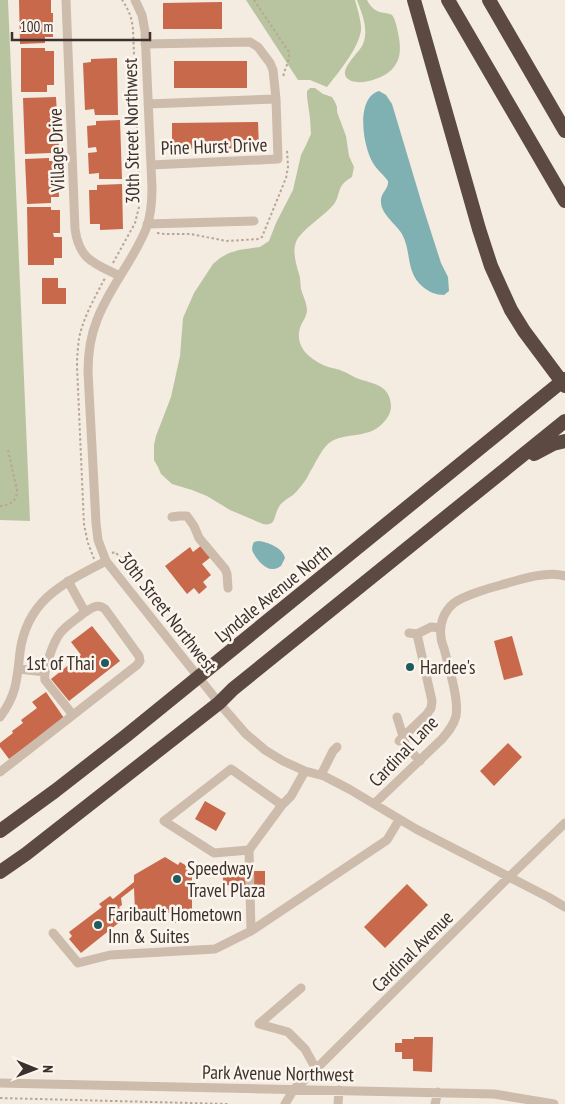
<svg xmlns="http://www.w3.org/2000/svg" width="565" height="1104" viewBox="0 0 565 1104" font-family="'PT Sans Narrow',sans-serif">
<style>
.green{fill:#b8c4a0}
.water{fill:#7fb0b2}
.building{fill:#c8694b}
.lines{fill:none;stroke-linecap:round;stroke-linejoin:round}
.path{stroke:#b9a596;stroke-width:2;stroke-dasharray:2.5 2.5;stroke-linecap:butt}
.minor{stroke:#cdbbac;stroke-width:9}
.highway{stroke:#5c4a42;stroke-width:14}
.poi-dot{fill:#1f5a5e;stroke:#fbf5ee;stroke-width:2}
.labels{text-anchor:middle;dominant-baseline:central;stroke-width:5;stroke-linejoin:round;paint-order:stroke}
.street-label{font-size:19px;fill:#3b302b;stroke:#fbf5ee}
.poi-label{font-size:19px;fill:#3b302b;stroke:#fbf5ee;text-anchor:start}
</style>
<rect width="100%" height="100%" fill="#f4ebe1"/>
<path class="green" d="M0,0H8L30,521L0,520Z
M246,0H355C357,7 362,24 361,30C359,48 338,73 327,87L310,80H298Z
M357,0H367C371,8 376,12 385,13C387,13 390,14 392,15C395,18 397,28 398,33C400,41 401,52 398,60C396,64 393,69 389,72C381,79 354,88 346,77C340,68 360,52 363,44C369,29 362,14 357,0Z
M310,88H315L323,94L332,97L335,102L337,107V112L346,136L349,156L354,167L352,177C349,179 345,181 343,184C338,189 339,198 334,204C323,217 308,225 298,238C291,248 296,264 299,274C301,279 300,284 301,289C303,296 307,303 307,311C306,318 302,322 300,328C297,337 300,347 306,353C311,359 323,366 332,368C335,369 339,369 342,371C348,373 353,377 359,379C374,384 390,385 391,406C391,412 388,418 383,423C367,441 340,430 326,446C319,454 315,464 310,472C307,479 302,485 297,491C292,497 285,499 280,505C273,515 277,527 263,524L230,510L207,496L192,490L172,484L161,474L158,467L154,460V445L156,436L171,397L180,356L183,318L194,293L213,264L220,258L229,253L239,250L260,247L269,241L276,223L293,190L301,155L306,145L311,134L310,118L307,97V91Z"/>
<path class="water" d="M379,91L386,95L392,104L422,204L441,263L448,277L449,291L444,295C436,295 429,292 423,287C405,272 412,252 402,234C396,224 381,214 381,202C380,193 389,189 388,181C384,175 377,170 373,163C363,147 355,98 379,91Z
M258,541C268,542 283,548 285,558L281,566C278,568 276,569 273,569C266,570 257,560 254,554C251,550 252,546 254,542Z"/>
<path class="building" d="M19,0H51V13H53V37H45V43L20,44Z
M222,2V29H163V3Z
M21,48H45V51H54V85H47V92H21Z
M117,58L118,115H95L94,109L85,110L83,63L91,62V59Z
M174,61H247V88H174Z
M56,97L59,148H51V153L25,154L23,98Z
M120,120L122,179H99V173L89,174L88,153L97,152L96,147L88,148L87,126L96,125V121Z
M258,122L259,148L172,149V123Z
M49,158V161H58L59,197H51V203L27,204L25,159Z
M122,184L123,229L100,230V224H90L89,190H97V185Z
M27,207H51V210H60V233H53L54,237H62V258H54V265H28Z
M42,278H58V288H66V304H42Z
M207,541L216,553L202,564L211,575L203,582L207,587L199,594L194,588L187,594L165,566L190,547L193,552Z
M92,626L120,661L69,701L51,679L81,655L71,642Z
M512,636L523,675L504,680L494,641Z
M46,692L64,718L9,759L0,747V743L13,733L12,731L23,723L21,720L37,708L32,702Z
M508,743L522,757L494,786L480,771Z
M205,801L226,813L216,831L195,819Z
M165,857L178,865L180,862L187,866L185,869L192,873V913H181L182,916L177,923H170V913L135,912L134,888L121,898L122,905L119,907L126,917L81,953L69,939L72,936L69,932L102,907L99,904L110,896L113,899L134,882V875Z
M223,871H265V886L223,885Z
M407,884L428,905L385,948L364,927Z
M414,1037H433L432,1072L413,1071V1059H402V1052H395V1043H402V1039H414Z"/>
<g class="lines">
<path class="path" d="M254,0L289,52C290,62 284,69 283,78
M157,233L165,234H191L226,241L259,239L262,237L286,178L288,167L287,150
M113,263L135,223L140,203L133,30C132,18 129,10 122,0
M0,506C11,505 17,501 17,490L8,450
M112,553L115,552L121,558L130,561L192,638L194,651
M94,559L88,543L84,525L77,366C77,356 78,347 79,338C84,316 95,297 105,278
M0,1098L228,1104"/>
<path class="minor" d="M66,0L75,229C79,260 95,264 120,276
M135,0L142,15L145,31L152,188C152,201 151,216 146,229C133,261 109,288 97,320C90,337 88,354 88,372L96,523L98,540L106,561L219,703L246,734L265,750L283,761L305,771L324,776L349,789L416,829L548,897L565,907
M145,44L250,42L258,47L270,63L273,70L276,99L278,159L151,165
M148,104L276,99
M147,224L254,221
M172,517L179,516H187L194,526L199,538L225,569L227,574L228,588
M409,633L417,634L431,627L440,628
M19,669L45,672
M73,715L45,680C43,670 54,640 61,632C68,624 78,618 85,612
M0,717C17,694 17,679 20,652C27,599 64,583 106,561
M397,717L406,746L420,761
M399,741L427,714L431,708L432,701L417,634
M0,772L137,665L140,661L139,656L105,609C98,603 92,608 85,612L68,581
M321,775L333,751L337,747
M374,804L442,739C448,732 454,725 456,716C459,699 449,669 445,652C444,647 441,642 441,637C439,624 444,611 454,603C463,596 489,588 501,585C518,580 548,570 565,576
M282,805L249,850L214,853L164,821L231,769L282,805L291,796L305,771
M249,850L251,931
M53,933L78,963L110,955L215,949L251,931L387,840L399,820
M301,988L259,1024L288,1032L305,1049L316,1069
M0,1083L494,1094L554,1104
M285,1104L294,1089L309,1076L509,877L565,823
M338,1104L339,1090
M435,1104L438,1092"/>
<path class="highway" d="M414,0L479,229L491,266L511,310L524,331L565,386
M448,0L565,201
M489,0L565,131
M534,454L553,444L565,441
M0,831L55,791L127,735L565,379
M0,872L26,854L219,703L233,689L565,421"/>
</g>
<g class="poi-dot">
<circle cx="105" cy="663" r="5"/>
<circle cx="410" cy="667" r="5"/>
<circle cx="177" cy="879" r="5"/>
<circle cx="98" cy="925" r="5"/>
</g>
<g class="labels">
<g class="street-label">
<text transform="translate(131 131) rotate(-91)">30th Street Northwest</text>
<text transform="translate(214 146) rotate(-2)">Pine Hurst Drive</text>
<text transform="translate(56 150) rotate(-92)">Village Drive</text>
<text transform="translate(273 593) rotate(-39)">Lyndale Avenue North</text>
<text transform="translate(168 612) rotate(52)">30th Street Northwest</text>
<text transform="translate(403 751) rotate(-46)">Cardinal Lane</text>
<text transform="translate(412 951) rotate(-45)">Cardinal Avenue</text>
<text transform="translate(278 1073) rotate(1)">Park Avenue Northwest</text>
</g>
<g class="poi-label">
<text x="95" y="663" text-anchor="end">1st of Thai</text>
<text x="420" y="667">Hardee's</text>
<text x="187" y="868">Speedway<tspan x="187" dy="22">Travel Plaza</tspan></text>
<text x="108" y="914">Faribault Hometown<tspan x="108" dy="22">Inn &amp; Suites</tspan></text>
</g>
</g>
<g transform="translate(35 1069) rotate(91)" stroke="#fbf5ee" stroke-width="4" paint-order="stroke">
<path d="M0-4L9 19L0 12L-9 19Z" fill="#3b302b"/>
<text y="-8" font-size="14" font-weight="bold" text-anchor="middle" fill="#3b302b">N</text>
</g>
<path d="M12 32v8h138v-8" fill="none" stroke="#3b302b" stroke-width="2.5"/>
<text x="20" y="32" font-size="15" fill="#3b302b" stroke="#fbf5ee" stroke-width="4" paint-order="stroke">100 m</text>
</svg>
